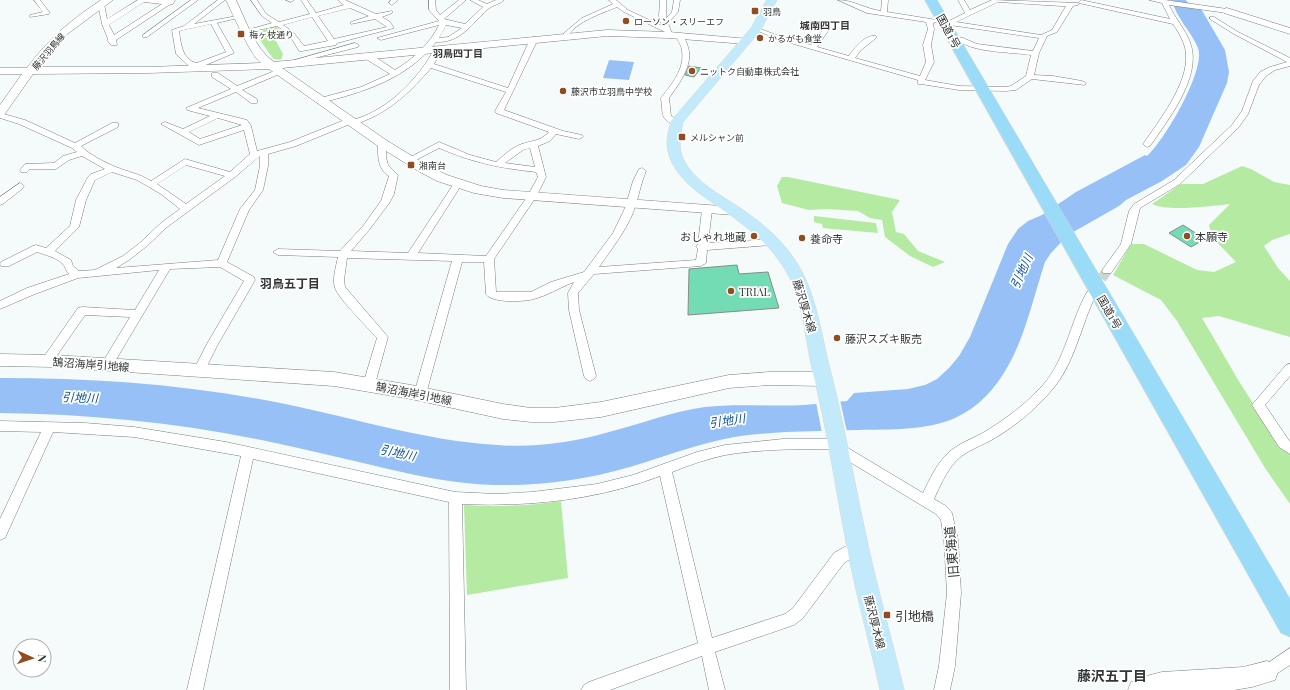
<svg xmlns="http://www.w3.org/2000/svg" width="1290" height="690" viewBox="0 0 1290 690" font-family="'Playfair Display','Noto Sans JP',serif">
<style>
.green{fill:#b5eaa3}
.water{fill:#96c0f6}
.pier{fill:#f5fbfa}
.building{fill:#74dcb5;stroke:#878c8a}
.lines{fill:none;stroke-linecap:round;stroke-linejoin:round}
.street-tunnel{stroke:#ced4d3;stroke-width:10;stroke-dasharray:10 5;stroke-linecap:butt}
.street-casing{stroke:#7a7f7f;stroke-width:1}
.secondary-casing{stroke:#7a7f7f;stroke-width:1}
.primary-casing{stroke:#d6d7d7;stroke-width:1}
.highway-casing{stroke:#d6d7d7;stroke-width:1}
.street{fill:#fff;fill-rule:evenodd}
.secondary{fill:#fff;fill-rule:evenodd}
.primary{fill:#c2eafb;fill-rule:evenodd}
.highway{fill:#9adcf8;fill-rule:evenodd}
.poi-dot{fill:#914c21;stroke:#fff;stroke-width:1.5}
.labels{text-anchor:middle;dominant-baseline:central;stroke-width:3.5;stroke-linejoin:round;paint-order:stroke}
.far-poi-label{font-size:9px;fill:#333636;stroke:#fff;text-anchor:start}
.far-street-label{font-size:9px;fill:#333636;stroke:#fff}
.far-neighbourhood-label{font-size:10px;font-weight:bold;fill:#333636;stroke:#fff}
.street-label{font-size:11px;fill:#333636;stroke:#fff}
.poi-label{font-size:11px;fill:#333636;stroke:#fff;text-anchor:start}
.water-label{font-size:12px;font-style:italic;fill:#0852a0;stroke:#fff}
.neighbourhood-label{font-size:12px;font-weight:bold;fill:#333636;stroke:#fff}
.near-street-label{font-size:13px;fill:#333636;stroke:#fff}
.near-poi-label{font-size:13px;fill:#333636;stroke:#fff;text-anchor:start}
.near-neighbourhood-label{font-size:14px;font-weight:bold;fill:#333636;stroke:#fff}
</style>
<rect width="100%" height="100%" fill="#f5fbfa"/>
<path class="green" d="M275,26L289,35L275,39L283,54L281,60L274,59L272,57L255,33Z
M1242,166L1251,169L1274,182L1290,185V234L1272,240L1264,246L1278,268L1290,281V337L1219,316L1202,318L1240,383L1278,442L1290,453V504L1265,468L1177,321L1161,300L1113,275L1131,244H1144L1197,270L1214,272L1236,262L1212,237L1209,225L1230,204C1211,206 1168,212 1152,204L1181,184H1203Z
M782,177H788L900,200L892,212L896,232L904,234L918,251L945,262L933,267L910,256L885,237L882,220L870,218L858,211L827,209L809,210L782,203L777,186Z
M814,216L876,223L878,233L823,228L822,224L814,222Z
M561,501L568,578L467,595L464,505C497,507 528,506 561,501Z"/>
<path class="water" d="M1172,0H1186L1187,2L1200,7L1225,50L1229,72L1227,83L1199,147L1186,165L1162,181L1126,200L1119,206L1068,235L1051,253L1045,262C1034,295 1025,337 1008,366C995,389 979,407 955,418C926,431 889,429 858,430C821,431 784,431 748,435C707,440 669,455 630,467C585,480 539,486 493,485C456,484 419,476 384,468C346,459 309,450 271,442C181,423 91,414 0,413V378C91,378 181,384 270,401C345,415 422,441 498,445C536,448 574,442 609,432C641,424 673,411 705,407C738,403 771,407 804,405C819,404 833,402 847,401L854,393L908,389L925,385L937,379L949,368L959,356L970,337L1008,244L1018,229L1028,221L1042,215L1076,192L1145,155L1147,156C1164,141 1206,70 1198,48C1191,31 1176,18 1172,0Z
M609,60L634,62L629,80L603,78Z"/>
<path class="pier" d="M840,400L847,432L822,433L816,402Z"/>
<path class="building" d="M689,66L701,68L694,77L685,75Z
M1183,225L1205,239L1191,247L1169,233Z
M737,265L739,274L768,272L779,308L688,315L689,269Z"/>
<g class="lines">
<path class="street-tunnel" d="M1093,291L1107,271"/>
<g class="street-casing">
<path id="street" d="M34,0H40L50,13L49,14L30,17V15L43,12Z
M138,0H175L173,4L169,5L116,40L117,45H111L107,40L108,39L102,24L98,4L101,2L104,4L107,19ZM144,2L162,4L114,35L109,25Z
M191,0H198L147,37H143V35Z
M218,0H225L194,24L242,15V17L217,23L234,53L201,67L189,66L176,54L172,30L184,26ZM211,24L226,52L197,63C182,60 181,44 179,31Z
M251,0H257L266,14L279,22L310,14L301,0H307L316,13L344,5L338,0H345L376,14L392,11V13L382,17L390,22L394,28L337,43L336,45L302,51H299L289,34L277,26L244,33V31L272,23L262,16ZM350,8L369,16L351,22V24L375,19L387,27L334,39L318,16ZM312,17L328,41L304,46L293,32L283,25Z
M286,0H294L291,2Z
M391,0H398L392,5L389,3Z
M429,0H435L436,10L440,15L459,0H466L444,19L465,24L483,7L470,0H478L487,4L496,0H504C500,4 493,5 488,9C471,24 461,43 436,42C407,79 364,92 320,103H317V99L361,87L390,74L366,59V55H372L395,70C413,59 430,44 439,25L381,40L377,38L439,21L429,10ZM446,25L462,28L448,37L439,38Z
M609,0H616L628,10L662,26L659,16L660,0H666V18L672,12L674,0H680L678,12L668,23L672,34L667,35L665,32L624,12L617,7C603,13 574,22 568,37H564V33L582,18L613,4Z
M838,0C853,0 866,9 881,11L882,0H888L887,12L937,20V22L933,23L934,29L931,45L934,62L925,80L959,86L1006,87L1011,86L1026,76L1031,55C1013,52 970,53 957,39L959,38H963L977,44L1033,51L1039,38L950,25L948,22L949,21L965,13L958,0H964L970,10L992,0L1078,3L1081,0L1170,19L1162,3L1149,0H1165L1227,9L1230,11L1227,13L1169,5C1175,18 1185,29 1190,42C1203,76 1168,120 1150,146L1147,147L1143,144C1159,121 1188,84 1186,55C1186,44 1179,33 1173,24L1079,3L1078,5L1073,6L1057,32L1047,36L1039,53L1034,75L1053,76L1082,81L1086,83L1085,85L1032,79L1016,90L1006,91L959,90L921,84H918V80L780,40L753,29L758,28L784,38L811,45L823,30H827L828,31L817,47L849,56C854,48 866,34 876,36V38L861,50L855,58L920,76L926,62L923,45L928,29L926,22L867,13ZM998,2L1062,6H1066L1052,30L1041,35L956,22Z
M1210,17H1214L1238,32L1290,58V66L1275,70L1266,76L1259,85L1248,114L1238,128L1180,184L1140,208L1131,244L1111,273H1103L1102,271L1103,269L1121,244L1129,211L1134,204L1174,180L1232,125L1242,111L1253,81L1260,72L1270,67L1287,62L1234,34L1210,19Z
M680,34C684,36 685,39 687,44C695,64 680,82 669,98L671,116L681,122L677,124C660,122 663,113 661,98C671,85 685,69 682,51C682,46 678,41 676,36Z
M534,37L538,39L504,110L563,131L582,135L583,137L579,139L556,134L550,141L538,146L546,177L536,197L494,259L496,292H531L551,282L584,272L613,233L625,208L633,181L639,169L642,168L646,171C641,183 639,195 635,207C628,229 612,248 599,267L696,260L698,249L696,247L698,244L702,210L707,207L712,210L708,243L772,239L777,242L772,245L707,250L706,263L701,266L594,274L578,293L579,310L596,376L594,379L590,381L586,379L584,376L569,310L568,293L574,282C561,287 546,296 534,299C523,302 491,303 486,294L484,262H462L426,394L424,397L420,399L416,397L414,394L452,261L347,258L344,280L345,287L388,337L375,384L373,387L369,389L365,387L363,384L377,338C368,328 339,299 335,288C332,279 336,267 338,257L278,255L273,252L278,249L340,251L363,226L381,201L389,176C377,168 378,156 378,143L382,140L386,143V157L388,165L398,175L394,194L390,202L369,230L351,251L408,253L455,182L458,181L462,184L418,253L486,256L527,197L538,177L536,172C499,168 474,163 439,148L412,162L409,163L405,160L439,142L470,155L496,162C502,157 509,150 517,146C529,140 539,143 549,132L496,113L495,111L506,92L431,68C412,90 392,110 364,121C359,123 355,126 350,124L296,146L268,154V166L263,190L249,210L227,262L254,277L255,280L217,346L203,374L199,375L195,374L193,371L208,342L244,281L220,267L170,269L111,368L107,369L103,368L101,365L130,317L85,315L51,364L47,365L43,364L41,361L78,308L82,307L135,310L159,270L78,278L35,294L0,309V301L27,288L69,274C66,271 65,266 62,263C55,257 45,255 37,252L9,266H1L0,264L1,262L33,246L36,245L46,248L70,226L76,200L88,177L91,174L105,169L82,156L69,160L56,169H30L27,172H21L20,170L25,164L54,163L63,156L77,152L72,148L19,124L0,118V113L25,120L75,143L112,123H118V127L81,146C90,155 104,162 116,167C128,172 140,174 151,181L185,159L230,172L250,154L244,130L199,145L161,124L165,122L183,129L210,116L187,110L186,108L231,89L212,77V73H218L237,86L277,70H280L284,72L242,90L257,99V103H251L236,92L198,108L247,120L251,126L257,151L290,142L347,119C351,119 353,120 356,119C389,109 419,78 435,48H441L442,50L434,64L508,88L530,39ZM218,118L242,125L200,139L189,132ZM530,148L535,167L505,163L523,150ZM260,156V166L255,190L240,209L218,260L116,268L129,260L147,246L167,227L235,177ZM186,165L225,176L186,204L157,184ZM112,172L137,180L161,194L180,209L161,223L141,242L123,256L95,270L79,271L73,266L71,260L55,251L79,227L86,200L95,180Z
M355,43L359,45L358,47L299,62L295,60Z
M20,183L24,186L23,188L3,204L0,205V197Z
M1091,291L1095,292L1096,295C1080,327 1075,364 1051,391C1035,410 1015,426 995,438C982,446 966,450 955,462C946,472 940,486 934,499L946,506L952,513L958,540L961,593L955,666L950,690H934L939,666L947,593L944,540L941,520L936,514L835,453L833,449C797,449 761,449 725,455C707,459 689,465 672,472L712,638L785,614L793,608L834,553L857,540L862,541L864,546L862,551L844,563L803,618L794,625L715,652L725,690H709L702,656L610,690H581L584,685L589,682L698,643L660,476C597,500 529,507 462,504L466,690H450L449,502L253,459L203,690H187L241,456L134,437L53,432L5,538L0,540V519L41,432L0,431V421L85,423L134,427L226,442L455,492L497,494L532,492L597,484L633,475L697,452L725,445L783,439H838L842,440L843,445L923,493C930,479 936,465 947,454C958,443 973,439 986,431C1007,418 1027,403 1043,385C1066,359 1070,322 1087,292Z
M1290,364V376L1265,405L1290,442V454L1279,447L1252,405L1286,365Z
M1290,648V665L1267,680L1262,677L1259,672L1262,667Z"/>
</g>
<g class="secondary-casing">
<path id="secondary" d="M101,0H113L66,35L38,67H148L261,63C250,55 233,14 226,0H236C246,21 255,49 274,62L607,30L669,32L749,39L750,41L745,44L669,38L607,36L282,68L386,140L428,166L447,175L481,186L503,190L735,207L740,208L742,211L740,214L735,215L503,198L474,193L437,181L420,172L378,146L269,69L148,73L33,74L4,115L0,116V105L22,74H0V68H27C48,39 72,19 101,0Z
M1227,8L1290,28V34L1224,13L1222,11L1224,9Z
M0,354L53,355L334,372L411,385L503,404L531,408H554L601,402L729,375L769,372H824L830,374L832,379L830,384L824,386L769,385L729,388L601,417L554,422H531L503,419L411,399L334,386L53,367L0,366Z
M1267,661L1275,664L1278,672L1275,680L1252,687L1234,690H1128L1131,682L1150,675L1162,672L1243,667Z"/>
</g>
<g class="primary-casing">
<path id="primary" d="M767,0H777L760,31L683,122C681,133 678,144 682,156C692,182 725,197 746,212C763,224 778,237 790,253C817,288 820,332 831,373C844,424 853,475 864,526C875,581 891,635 904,690H880C869,640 855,591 846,542C835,485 827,429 813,373C804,335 803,291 778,259C767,244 752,231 737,220C714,202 678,185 669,155C665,143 668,133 671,121L751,28Z"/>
</g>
<g class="highway-casing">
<path id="highway" d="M925,0H937L1290,599V637L1281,633Z"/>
</g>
<use href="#street" class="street"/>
<use href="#secondary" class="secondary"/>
<use href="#primary" class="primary"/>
<use href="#highway" class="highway"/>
</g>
<g class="poi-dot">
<rect x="751" y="7" width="8" height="8" rx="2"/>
<circle cx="626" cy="21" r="4"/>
<rect x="237" y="30" width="8" height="8" rx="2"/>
<circle cx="760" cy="38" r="4"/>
<circle cx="692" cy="71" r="4"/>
<circle cx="563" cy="91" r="4"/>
<rect x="678" y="133" width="8" height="8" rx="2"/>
<rect x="407" y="161" width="8" height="8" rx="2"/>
<circle cx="754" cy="236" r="4"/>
<circle cx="1187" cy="236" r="4"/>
<circle cx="802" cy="238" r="4"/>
<circle cx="731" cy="291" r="4"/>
<circle cx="837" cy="338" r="4"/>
<rect x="883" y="611" width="8" height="8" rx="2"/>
</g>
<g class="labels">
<g class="far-poi-label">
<text x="763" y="11">羽鳥</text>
<text x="634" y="21">ローソン・スリーエフ</text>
<text x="249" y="34">梅ヶ枝通り</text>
<text x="768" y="38">かるがも食堂</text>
<text x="700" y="71">ニットク自動車株式会社</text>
<text x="571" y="91">藤沢市立羽鳥中学校</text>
<text x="690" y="137">メルシャン前</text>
<text x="419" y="165">湘南台</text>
</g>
<g class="far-street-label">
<text transform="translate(48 51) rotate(-50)">藤沢羽鳥線</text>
</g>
<g class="far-neighbourhood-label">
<text x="825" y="25">城南四丁目</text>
<text x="458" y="53">羽鳥四丁目</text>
</g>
<g class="street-label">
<text transform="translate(949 31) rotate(61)">国道1号</text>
<text transform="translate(805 306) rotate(73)">藤沢厚木線</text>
<text transform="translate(1110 312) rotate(60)">国道1号</text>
<text transform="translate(91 364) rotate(4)">鵠沼海岸引地線</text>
<text transform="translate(414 393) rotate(11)">鵠沼海岸引地線</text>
<text transform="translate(875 622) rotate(76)">藤沢厚木線</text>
</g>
<g class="poi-label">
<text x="746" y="236" text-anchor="end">おしゃれ地蔵</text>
<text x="1195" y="236">本願寺</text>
<text x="810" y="238">養命寺</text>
<text x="739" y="291">TRIAL</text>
<text x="845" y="338">藤沢スズキ販売</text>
</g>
<g class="water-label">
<text transform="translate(1021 271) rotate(-65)">引地川</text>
<text transform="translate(80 397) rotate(2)">引地川</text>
<text transform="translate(727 420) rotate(-8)">引地川</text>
<text transform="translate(398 452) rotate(12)">引地川</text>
</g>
<g class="neighbourhood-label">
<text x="290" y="283">羽鳥五丁目</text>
</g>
<g class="near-street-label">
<text transform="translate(951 552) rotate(-95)">旧東海道</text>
</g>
<g class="near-poi-label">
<text x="895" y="615">引地橋</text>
</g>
<g class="near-neighbourhood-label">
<text x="1112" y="675">藤沢五丁目</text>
</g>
</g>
<g transform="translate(32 658) rotate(93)"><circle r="19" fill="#ffffff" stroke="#adafaf"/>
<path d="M0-3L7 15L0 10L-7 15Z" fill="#914c21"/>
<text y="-6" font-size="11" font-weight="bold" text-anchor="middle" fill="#333636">N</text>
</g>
</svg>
